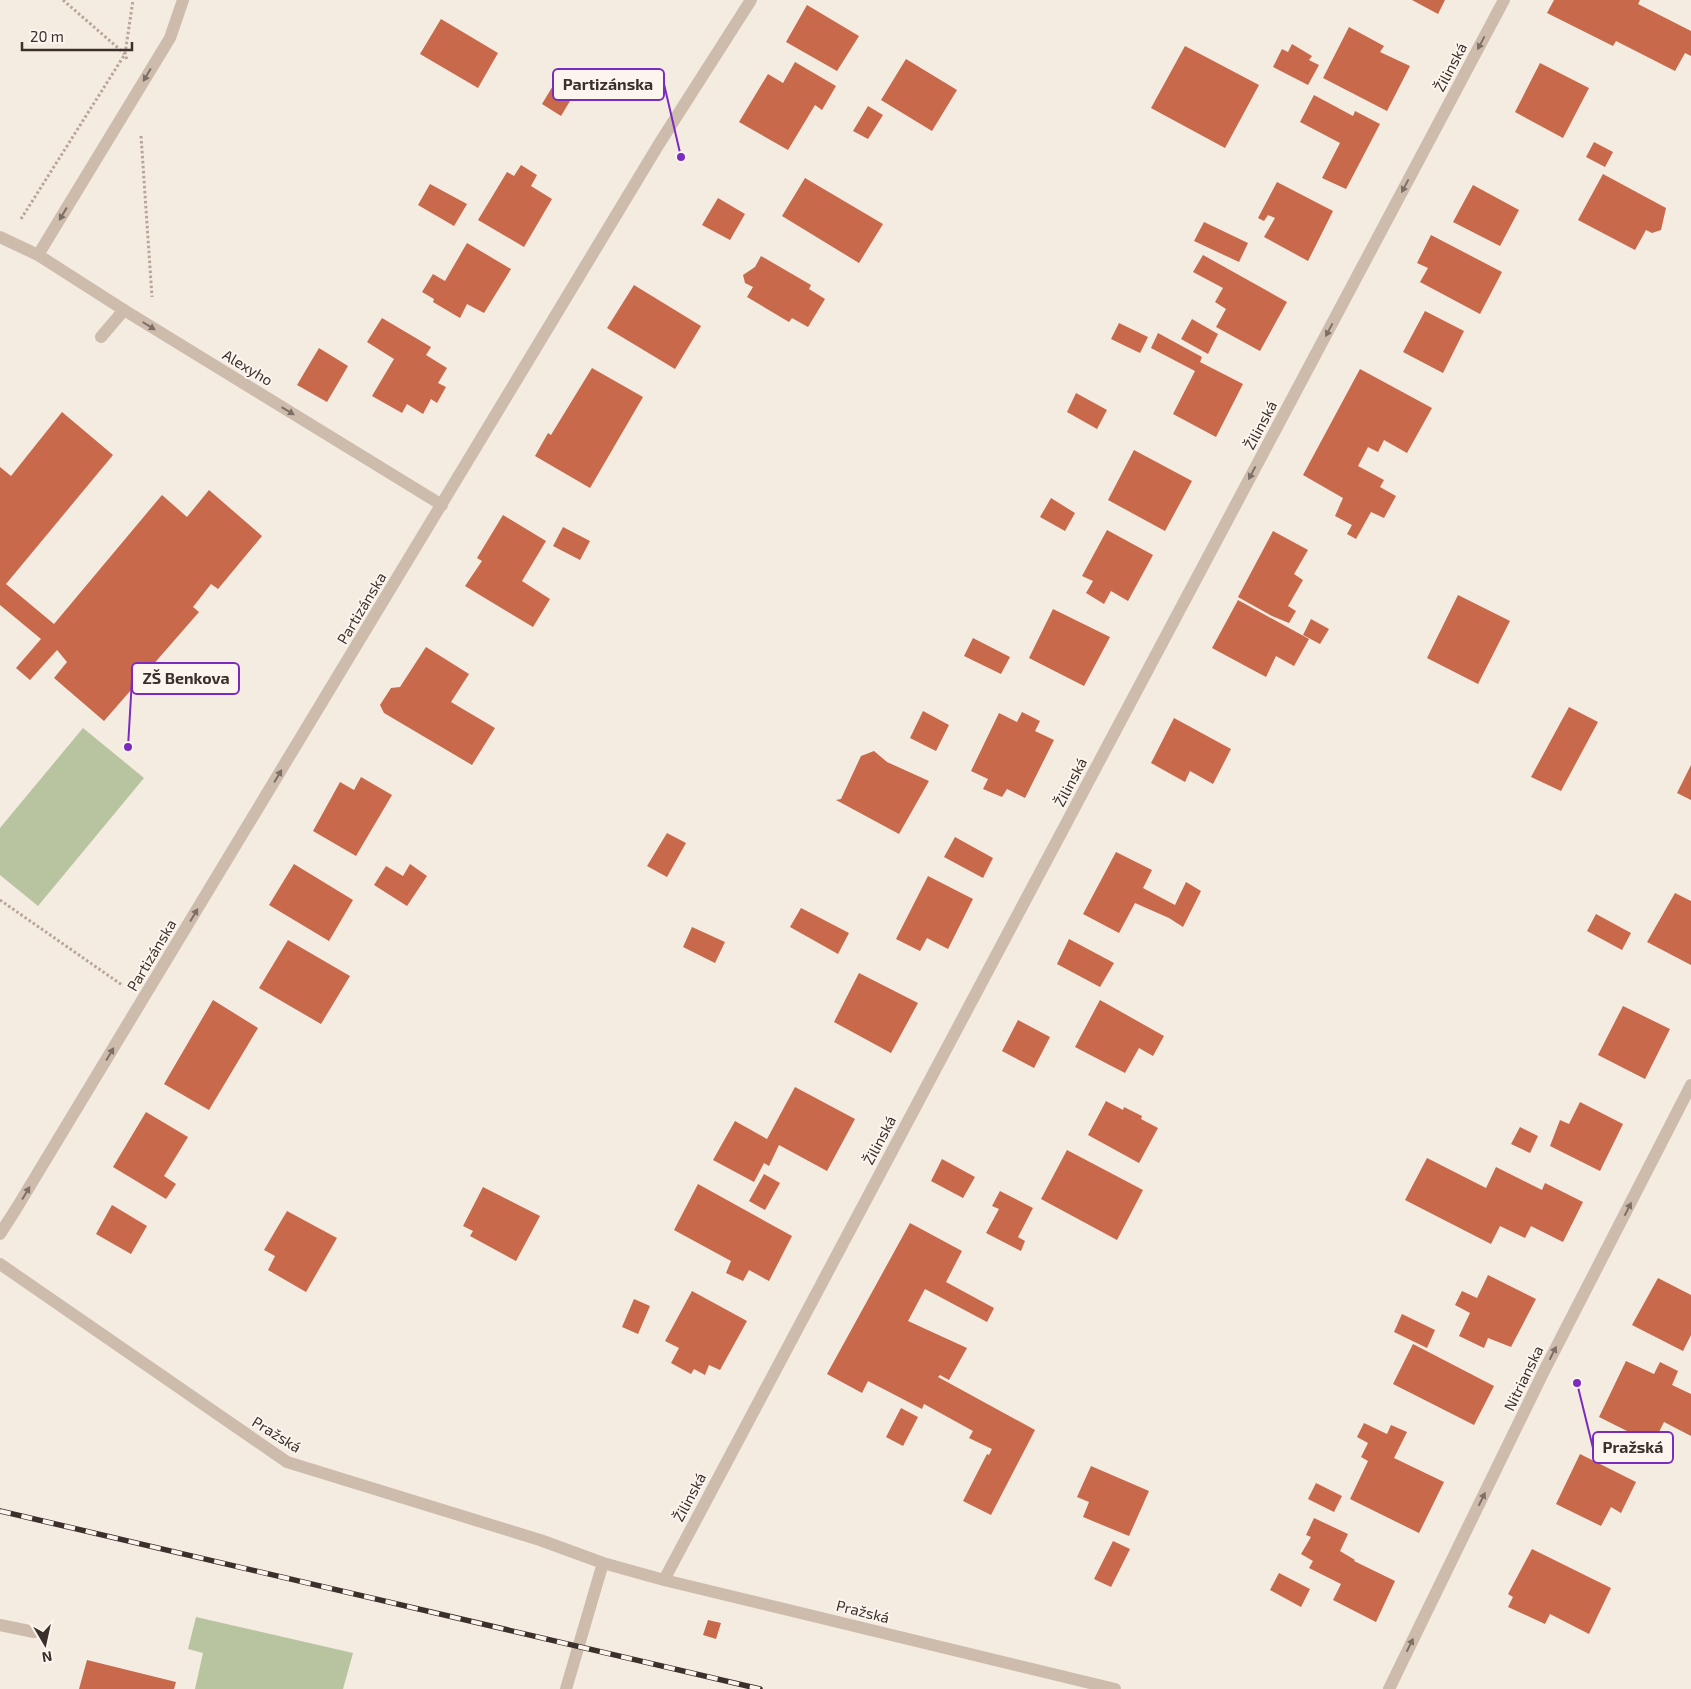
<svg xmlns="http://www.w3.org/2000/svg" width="1691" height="1689" viewBox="0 0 1691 1689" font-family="'Exo 2',sans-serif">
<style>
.green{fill:#b8c4a0}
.building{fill:#c8694b}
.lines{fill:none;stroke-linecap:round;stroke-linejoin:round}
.path{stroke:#b9a596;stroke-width:3;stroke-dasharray:2.5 2.5;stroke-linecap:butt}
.service{stroke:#cdbbac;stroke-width:12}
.minor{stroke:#cdbbac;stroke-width:12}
.rail-casing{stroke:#3b302b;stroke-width:5.5}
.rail{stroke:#fbf5ee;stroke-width:4;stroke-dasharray:11;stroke-linecap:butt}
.oneway{fill:#7d6f65}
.labels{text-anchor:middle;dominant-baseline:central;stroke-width:4;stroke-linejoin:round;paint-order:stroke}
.street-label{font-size:15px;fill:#3b302b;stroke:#fbf5ee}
.leader{fill:none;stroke:#7b2cbf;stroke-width:2}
.callout-dot{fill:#7b2cbf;stroke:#fbf5ee;stroke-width:2}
.callout{fill:#fbf5ee;stroke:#7b2cbf;stroke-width:2}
.callout-label{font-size:16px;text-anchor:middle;font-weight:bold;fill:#3b302b}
</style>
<rect width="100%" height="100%" fill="#f4ebe1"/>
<path class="green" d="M83,728L144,778L38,906L0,875V828Z
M196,1617L353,1653L343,1689H195L203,1653L188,1649Z"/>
<path class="building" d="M1412,0H1445L1438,14Z
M1554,0H1640L1638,4L1691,31V56L1685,53L1675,71L1616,41L1613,46L1547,13Z
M807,5L859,36L837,71L786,42Z
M441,19L498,53L478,88L420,54Z
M1349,27L1384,46L1380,52L1410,66L1387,111L1323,78Z
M1292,44L1312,56L1309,60L1319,65L1308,85L1273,67L1282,49L1288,52Z
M1185,46L1259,85L1225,148L1151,108Z
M906,59L957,90L932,131L881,100Z
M795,62L836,86L822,110L815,105L788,150L739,122L768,74L783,83Z
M1540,63L1589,88L1563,138L1515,112Z
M557,79L576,91L561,116L542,104Z
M1314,95L1353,116L1355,111L1380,124L1346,189L1322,178L1340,143L1300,122Z
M868,106L883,115L868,139L853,131Z
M1594,142L1613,152L1605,167L1586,157Z
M521,165L537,175L531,186L552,199L524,247L478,220L507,172L514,176Z
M1603,174L1666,208L1661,230L1652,233L1646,230L1635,250L1578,220Z
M805,178L883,224L859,263L782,216Z
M1277,182L1333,211L1308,261L1264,237L1275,218L1268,215L1264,221L1258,218Z
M430,184L467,204L454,226L418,205Z
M1473,185L1519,210L1500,246L1453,222Z
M718,198L745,214L730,240L702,225Z
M1204,222L1248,243L1239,262L1194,241Z
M1431,235L1502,272L1480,314L1420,282L1428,268L1417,263Z
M467,243L511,269L484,313L467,304L460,318L433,302L434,299L422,292L433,274L445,281Z
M1203,255L1287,302L1260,351L1216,327L1226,309L1215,302L1223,288L1193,272Z
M761,256L811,285L809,289L825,299L808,327L792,318L789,322L747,297L753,287L745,283L743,275L755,267Z
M634,285L701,326L675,369L607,328Z
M1425,311L1464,331L1443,373L1403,352Z
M382,318L431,347L426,355L447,368L438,383L446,387L437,403L431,399L423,414L407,404L402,413L372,396L394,359L367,342Z
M1192,319L1218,334L1208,354L1181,339Z
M1119,323L1148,337L1140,353L1111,339Z
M1158,333L1202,357L1200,362L1243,384L1216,437L1173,414L1195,371L1151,348Z
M319,348L348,366L327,402L297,385Z
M592,368L643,397L590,488L535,456L548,433L551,435Z
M1360,369L1432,408L1407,453L1384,440L1378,452L1368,447L1358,466L1384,480L1380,487L1396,496L1384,518L1371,512L1356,539L1347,534L1352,525L1335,516L1343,498L1303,475Z
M1076,393L1107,410L1097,429L1067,412Z
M62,412L113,455L6,584L54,624L162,495L187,517L209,490L262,536L218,589L211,584L193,607L199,612L104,721L54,678L67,662L57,650L30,680L16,668L41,639L0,605V467L11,476Z
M1134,450L1192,481L1165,531L1108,500Z
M1051,498L1075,513L1065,531L1040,517Z
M503,515L546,541L522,581L550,599L533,627L465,586L482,561L477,558Z
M563,527L590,541L580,560L553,546Z
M1107,530L1153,555L1128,601L1111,591L1104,604L1086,593L1093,581L1082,576Z
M1273,531L1308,550L1294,574L1303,580L1288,606L1296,611L1289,623L1272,616L1238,597Z
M1458,595L1510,621L1478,684L1427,658Z
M1238,600L1309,639L1294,666L1276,656L1266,677L1212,648Z
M1053,609L1110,637L1084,686L1029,658Z
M1311,619L1329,629L1320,644L1303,635Z
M973,638L1010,657L1001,674L964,656Z
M426,647L469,674L451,702L495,728L472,765L384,713L380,705L391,688L400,687Z
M1569,707L1598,722L1561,791L1531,777Z
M923,711L949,725L936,751L910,738Z
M1022,712L1040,721L1035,731L1054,740L1025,798L1007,789L1002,797L983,789L988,779L971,771L999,713L1017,722Z
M1174,718L1231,749L1213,784L1190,771L1185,782L1151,763Z
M874,751L887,762L929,781L899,834L836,800L841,799L861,756Z
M1691,765V800L1677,793Z
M361,777L392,795L356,856L313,831L340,782L354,790Z
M667,833L686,843L667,877L647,866Z
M955,837L993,858L983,878L944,857Z
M1116,852L1152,870L1143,888L1175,905L1186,882L1201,891L1183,927L1169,918L1135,903L1119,933L1083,914Z
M294,864L353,900L329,941L269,905Z
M410,864L427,876L407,906L374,885L386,866L403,876Z
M928,876L973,899L948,949L927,938L920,951L896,939Z
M1675,893L1691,901V965L1647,942Z
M801,908L849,933L838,954L790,927Z
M1596,914L1631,933L1622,950L1587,931Z
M692,927L725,942L715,963L683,947Z
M1069,939L1114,963L1100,987L1057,964Z
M288,940L350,976L321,1024L259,988Z
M859,973L918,1003L891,1053L834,1022Z
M213,1000L258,1028L209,1110L164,1084Z
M1100,1000L1164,1036L1153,1056L1139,1048L1125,1073L1075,1047Z
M1623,1006L1670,1029L1645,1079L1598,1055Z
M1018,1020L1050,1037L1034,1068L1002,1051Z
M795,1087L855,1119L827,1171L779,1145L769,1166L764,1163L754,1182L713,1160L735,1121L767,1139Z
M1106,1101L1123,1110L1124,1107L1142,1116L1141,1119L1158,1128L1139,1163L1088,1135Z
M1580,1102L1623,1124L1600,1171L1550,1146L1560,1120L1569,1124Z
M146,1112L188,1137L164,1176L176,1184L166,1199L113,1167Z
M1520,1127L1538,1136L1530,1153L1511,1144Z
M1067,1150L1143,1190L1117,1240L1041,1199Z
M1427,1158L1486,1188L1496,1167L1542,1190L1545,1183L1583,1202L1563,1242L1531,1226L1525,1238L1500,1226L1491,1244L1405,1200Z
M942,1159L975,1177L963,1198L931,1181Z
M764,1174L780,1183L765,1210L749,1201Z
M698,1184L792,1236L769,1281L749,1270L743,1281L726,1273L731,1261L674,1230Z
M483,1187L540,1216L516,1261L470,1236L473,1231L463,1226Z
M1000,1191L1033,1208L1018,1237L1025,1241L1021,1251L986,1233L999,1209L992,1206Z
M112,1205L147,1226L131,1254L96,1234Z
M287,1211L337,1238L306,1292L268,1270L275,1256L264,1250Z
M910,1223L962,1251L946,1282L994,1308L987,1322L925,1289L908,1321L967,1348L949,1380L940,1375L938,1377L1035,1430L991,1515L963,1501L987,1454L989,1455L992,1449L969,1438L973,1431L924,1404L922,1409L868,1381L862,1393L827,1374Z
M1488,1275L1536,1299L1511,1347L1488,1338L1484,1348L1459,1336L1470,1313L1455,1305L1462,1291L1477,1298Z
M1658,1278L1691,1295V1335L1683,1351L1632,1325Z
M692,1291L747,1321L720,1370L709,1365L705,1375L694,1369L691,1374L671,1363L679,1348L665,1341Z
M634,1299L650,1306L638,1334L622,1327Z
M1402,1314L1435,1330L1427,1348L1394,1332Z
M1413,1344L1494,1386L1474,1425L1393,1384Z
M1626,1361L1654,1374L1660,1362L1678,1371L1672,1385L1691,1394V1436L1664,1422L1653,1444L1599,1417Z
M901,1408L918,1417L903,1446L886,1437Z
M1364,1423L1387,1434L1391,1425L1407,1432L1394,1458L1444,1482L1419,1533L1350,1499L1368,1461L1361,1457L1368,1443L1357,1437Z
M1580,1454L1636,1482L1621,1513L1611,1507L1601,1526L1556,1504Z
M1091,1466L1149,1491L1129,1536L1083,1517L1089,1502L1077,1497Z
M1316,1483L1342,1496L1334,1512L1308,1499Z
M1314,1518L1348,1534L1340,1551L1355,1560L1354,1561L1395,1581L1376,1622L1333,1600L1341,1584L1309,1568L1313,1561L1301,1554L1311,1537L1306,1535Z
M1113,1541L1130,1549L1111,1587L1094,1579Z
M1532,1549L1611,1588L1589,1634L1550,1614L1545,1624L1508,1607L1513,1597L1508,1594Z
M1279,1573L1310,1589L1301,1607L1270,1590Z
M708,1620L721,1623L716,1639L703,1635Z
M87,1660L176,1682L174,1689H79Z"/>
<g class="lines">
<path class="path" d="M63,0L125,54L127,60
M141,136L152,297
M21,219L125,54L133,0
M0,900L122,985"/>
<path class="service" d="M101,337L124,310
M0,1625L34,1632"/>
<path class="minor" d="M183,0L170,38L38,255L124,310L442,505
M0,237L38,255
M0,1234L16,1209L659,144L751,0
M0,1264L287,1462L540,1540L603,1563L664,1580L1115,1689
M664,1580L1504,0
M566,1689L603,1563
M1389,1689L1543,1373L1691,1085"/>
<g class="rail-casing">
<path id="rail" d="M0,1511L760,1689"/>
</g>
<use href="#rail" class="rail"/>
</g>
<defs><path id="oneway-solid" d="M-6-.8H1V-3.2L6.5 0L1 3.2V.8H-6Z" transform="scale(1.25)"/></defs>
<g class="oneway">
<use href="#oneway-solid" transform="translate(1481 43) rotate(118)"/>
<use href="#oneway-solid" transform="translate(147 75) rotate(121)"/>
<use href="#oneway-solid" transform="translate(1405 186) rotate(118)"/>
<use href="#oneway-solid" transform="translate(63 214) rotate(121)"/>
<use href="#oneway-solid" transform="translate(149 326) rotate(32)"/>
<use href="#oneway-solid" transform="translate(1329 330) rotate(118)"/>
<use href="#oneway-solid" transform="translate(288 411) rotate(31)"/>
<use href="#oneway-solid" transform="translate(1252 473) rotate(118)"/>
<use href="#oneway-solid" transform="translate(278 776) rotate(-59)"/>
<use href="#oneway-solid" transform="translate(194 915) rotate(-59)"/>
<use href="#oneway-solid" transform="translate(110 1054) rotate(-59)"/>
<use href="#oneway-solid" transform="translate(26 1193) rotate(-59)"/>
<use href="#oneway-solid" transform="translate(1628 1209) rotate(-63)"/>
<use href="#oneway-solid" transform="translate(1553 1353) rotate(-63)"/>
<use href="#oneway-solid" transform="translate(1482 1499) rotate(-64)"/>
<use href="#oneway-solid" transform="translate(1410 1645) rotate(-64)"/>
</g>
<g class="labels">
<g class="street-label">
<text transform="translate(1450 67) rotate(-62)">Žilinská</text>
<text transform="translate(248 367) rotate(31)">Alexyho</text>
<text transform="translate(1260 425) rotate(-62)">Žilinská</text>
<text transform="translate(361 608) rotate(-59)">Partizánska</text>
<text transform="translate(1070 782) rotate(-62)">Žilinská</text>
<text transform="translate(151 955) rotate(-59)">Partizánska</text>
<text transform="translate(879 1140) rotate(-62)">Žilinská</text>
<text transform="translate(1523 1378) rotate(-64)">Nitrianska</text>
<text transform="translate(277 1434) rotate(32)">Pražská</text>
<text transform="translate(689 1497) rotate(-62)">Žilinská</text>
<text transform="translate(863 1611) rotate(14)">Pražská</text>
</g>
</g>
<path class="leader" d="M681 157L664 84M128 747L132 679M1577 1383L1593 1448"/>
<g class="callout-dot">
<circle cx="681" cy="157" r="5"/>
<circle cx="128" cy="747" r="5"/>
<circle cx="1577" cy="1383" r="5"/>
</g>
<g class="callout">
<rect x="553" y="69" width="111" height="31" rx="5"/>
<rect x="132" y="663" width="107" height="31" rx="5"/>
<rect x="1593" y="1432" width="80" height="31" rx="5"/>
</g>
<g class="callout-label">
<text x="608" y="90">Partizánska</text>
<text x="186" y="684">ZŠ Benkova</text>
<text x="1633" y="1453">Pražská</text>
</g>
<g transform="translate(45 1644) rotate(171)" stroke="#fbf5ee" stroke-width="4" paint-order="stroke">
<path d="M0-4L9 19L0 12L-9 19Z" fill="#3b302b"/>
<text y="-8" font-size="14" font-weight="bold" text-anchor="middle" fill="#3b302b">N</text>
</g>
<path d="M22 42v8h110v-8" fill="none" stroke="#3b302b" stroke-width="2.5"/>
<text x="30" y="42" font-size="15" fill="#3b302b" stroke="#fbf5ee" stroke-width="4" paint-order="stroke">20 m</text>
</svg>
